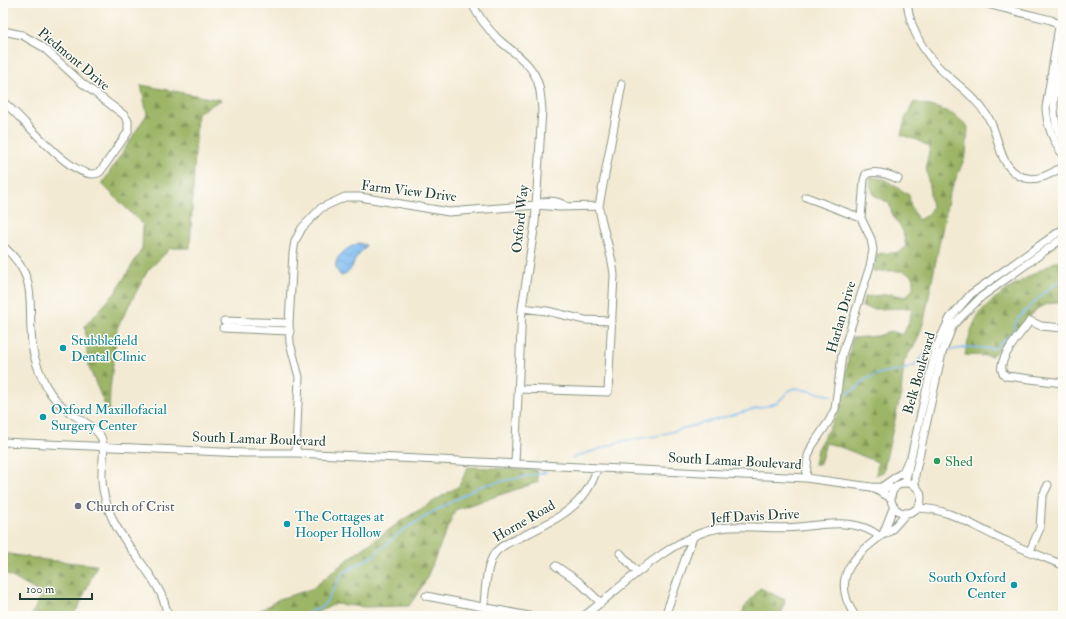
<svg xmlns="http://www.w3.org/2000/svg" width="1066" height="619" viewBox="0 0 1066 619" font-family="'IM FELL Double Pica',serif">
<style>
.forest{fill:url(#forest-firs);stroke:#5e794d}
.water{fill:url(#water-waves);stroke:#507c93}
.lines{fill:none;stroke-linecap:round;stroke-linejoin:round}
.stream{stroke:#80bcf2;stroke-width:1.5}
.minor-casing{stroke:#899484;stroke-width:9}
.minor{stroke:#fff;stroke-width:7}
.culture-dot{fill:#0f9aa8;stroke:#fdfcf7;stroke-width:1.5}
.leisure-dot{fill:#2e9e5b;stroke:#fdfcf7;stroke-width:1.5}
.worship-dot{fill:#6b7280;stroke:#fdfcf7;stroke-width:1.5}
.labels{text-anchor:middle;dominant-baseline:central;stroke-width:3;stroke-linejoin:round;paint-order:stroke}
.street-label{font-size:14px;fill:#1f3d34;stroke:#fdfcf7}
.culture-label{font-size:14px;fill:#0d838f;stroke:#fdfcf7;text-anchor:start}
.leisure-label{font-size:14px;fill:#27864d;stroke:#fdfcf7;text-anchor:start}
.worship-label{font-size:14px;fill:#5b616d;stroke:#fdfcf7;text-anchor:start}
</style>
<defs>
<pattern id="forest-firs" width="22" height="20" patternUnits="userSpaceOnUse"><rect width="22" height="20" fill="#9cb566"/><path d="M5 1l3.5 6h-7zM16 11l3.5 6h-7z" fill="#7f9455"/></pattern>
<pattern id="water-waves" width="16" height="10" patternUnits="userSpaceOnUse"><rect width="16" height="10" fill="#80bcf2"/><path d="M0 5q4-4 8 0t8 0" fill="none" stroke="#689ac5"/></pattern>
</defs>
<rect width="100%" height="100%" fill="#fdfcf7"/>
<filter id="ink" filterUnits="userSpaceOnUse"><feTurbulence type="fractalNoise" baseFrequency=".025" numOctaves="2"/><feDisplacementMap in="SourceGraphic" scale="8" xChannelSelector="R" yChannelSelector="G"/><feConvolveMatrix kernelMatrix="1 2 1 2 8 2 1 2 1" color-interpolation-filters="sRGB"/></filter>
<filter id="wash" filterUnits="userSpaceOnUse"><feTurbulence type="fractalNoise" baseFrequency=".012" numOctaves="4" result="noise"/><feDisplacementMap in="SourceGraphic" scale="16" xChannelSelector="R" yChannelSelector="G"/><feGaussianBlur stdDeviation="0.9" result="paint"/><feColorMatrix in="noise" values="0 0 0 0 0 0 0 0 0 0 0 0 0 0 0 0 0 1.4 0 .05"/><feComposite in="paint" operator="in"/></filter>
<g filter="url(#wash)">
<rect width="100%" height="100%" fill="#f3ead3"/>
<path class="forest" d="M141,85L221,100L197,113L190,248H171L148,270L117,328L110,390L109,415L88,365L85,326L115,293L142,249L143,225L102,184L147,114Z
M914,102C934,107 953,110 968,127L966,155L949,195L924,321L917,341L904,361L901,393L883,472L876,475L878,462C861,456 844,447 826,443L820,464H814L817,449L839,411L852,338L878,336L891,331L903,335L909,321L912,310L910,308L874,309L862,307L864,297L891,294L906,297L913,289V276L903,271H873L877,254L900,252L906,246L903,231L893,216L889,203L874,195L870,185L871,177L884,179L909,195L911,207L918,220L926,216L932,208L926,165L930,147L917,140L901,135L905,119Z
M1063,258V302C1029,304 1034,317 1015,335C1008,343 999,349 991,356L965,355C968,341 971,327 979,314C990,297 1044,267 1063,258Z
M468,467L536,470L538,482L455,510L425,582L409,606L365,607L335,604L310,616H252L279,599L312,589L347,560L404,519L459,486Z
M3,553L46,560L97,565L78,608L71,616H31L42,594L3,572Z
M760,588L785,600L781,616H741L745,607Z"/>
<path class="water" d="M359,243L366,245C364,251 361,251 358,255C352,263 353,272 342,276L340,275C327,259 347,248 359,243Z"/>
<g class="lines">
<path class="stream" d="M951,350L970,347L994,349L1012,333L1018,318L1048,289L1063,279
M842,397L857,388L866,379L881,373L900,371L914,366L927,351
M572,458L623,441L656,436L777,403L790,390L795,388L832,396
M302,616L324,605L343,573L373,556L402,531L431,513L480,486L546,472"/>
</g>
</g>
<g filter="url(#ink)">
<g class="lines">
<g class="minor-casing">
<path id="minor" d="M472,3C478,17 488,29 499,40C514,53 532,63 538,83C541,92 541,101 542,110L535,223L522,308L515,463
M907,3C911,32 926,57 948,76C963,89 977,99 988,117C1000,136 997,162 1018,175C1034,184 1050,175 1063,166
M983,3L1051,20L1063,27
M1059,26L1046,108C1047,126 1053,141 1063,155
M3,31L22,35L43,47L82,83L124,115L128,121V132L100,172C76,187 21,114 3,102
M1063,51C1057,81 1046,113 1063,141
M536,205C546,200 556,200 566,206
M861,218L864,180L866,174C877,170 888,174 898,179
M3,246C40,279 27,301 32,343C33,358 40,373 46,386C51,395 60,405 68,411C78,419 95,426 101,437C106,448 102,462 102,473C101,489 106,505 113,520C126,549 166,585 167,616
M522,308L547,311L585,320L612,321
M224,321L289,323
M223,328L290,331
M1063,328L1041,326L1030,321C1023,331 990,366 1006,376L1063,383
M519,389L608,392L614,275C612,252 602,230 599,206L622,84
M3,442L244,453H296L806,478L871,487L895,488
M296,453L299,377L290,343L289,323L293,253L295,241L302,228L321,208L345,197H360L449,212L536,205L560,207L599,206
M806,478L808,456L812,446L829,421L835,409L842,355L870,266L873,250L871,239L861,218L806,197
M891 498a15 15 0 1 1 30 0a15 15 0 1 1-30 0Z
M905,483L936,348L950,318L971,294L1063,229
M915,485V475L942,353L953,325L981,297L1063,238
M883,486L903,472L908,461
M871,487L891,498
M917,508C951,508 975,528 1006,541C1024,550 1044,557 1063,565
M883,534L894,506
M1030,551L1040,528L1042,497L1048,485
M620,553L637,572
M556,566L578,581L601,603
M426,596L529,616
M484,606C485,592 486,564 495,553C501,545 512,541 521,537C554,521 587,506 597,468
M584,616C621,588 673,535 720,528C746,524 773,530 799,527C825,524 859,518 880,537
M665,616L693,537
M855,616C830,578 852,558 882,535C885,534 888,533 890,531C896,526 901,518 907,513"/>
</g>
<use href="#minor" class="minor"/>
</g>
</g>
<g class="culture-dot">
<circle cx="63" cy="348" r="4"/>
<circle cx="43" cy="417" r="4"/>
<circle cx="287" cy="524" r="4"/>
<circle cx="1014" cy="585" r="4"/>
</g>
<circle class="leisure-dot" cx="937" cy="461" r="4"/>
<circle class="worship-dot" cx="78" cy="506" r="4"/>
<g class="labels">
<g class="street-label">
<text transform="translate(74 59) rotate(40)">Piedmont Drive</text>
<text transform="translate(409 191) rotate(7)">Farm View Drive</text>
<text transform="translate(520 219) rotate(-84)">Oxford Way</text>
<text transform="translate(841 317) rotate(-74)">Harlan Drive</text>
<text transform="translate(919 373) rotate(-74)">Belk Boulevard</text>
<text transform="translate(259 439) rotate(2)">South Lamar Boulevard</text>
<text transform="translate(735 461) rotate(3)">South Lamar Boulevard</text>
<text transform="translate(755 516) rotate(-3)">Jeff Davis Drive</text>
<text transform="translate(524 521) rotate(-30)">Horne Road</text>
</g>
<g class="culture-label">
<text x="71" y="340">Stubblefield<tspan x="71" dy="16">Dental Clinic</tspan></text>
<text x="51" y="409">Oxford Maxillofacial<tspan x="51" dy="16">Surgery Center</tspan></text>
<text x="295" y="516">The Cottages at<tspan x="295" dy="16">Hooper Hollow</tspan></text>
<text x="1006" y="577" text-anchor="end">South Oxford<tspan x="1006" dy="16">Center</tspan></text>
</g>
<g class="leisure-label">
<text x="945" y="461">Shed</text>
</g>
<g class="worship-label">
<text x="86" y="506">Church of Crist</text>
</g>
</g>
<rect width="1066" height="619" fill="none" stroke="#fdfcf7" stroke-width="16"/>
<path d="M20 593v6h72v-6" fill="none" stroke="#1f3d34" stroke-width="2"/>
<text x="26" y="593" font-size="12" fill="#1f3d34" stroke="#fdfcf7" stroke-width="3" paint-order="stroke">100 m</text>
</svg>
